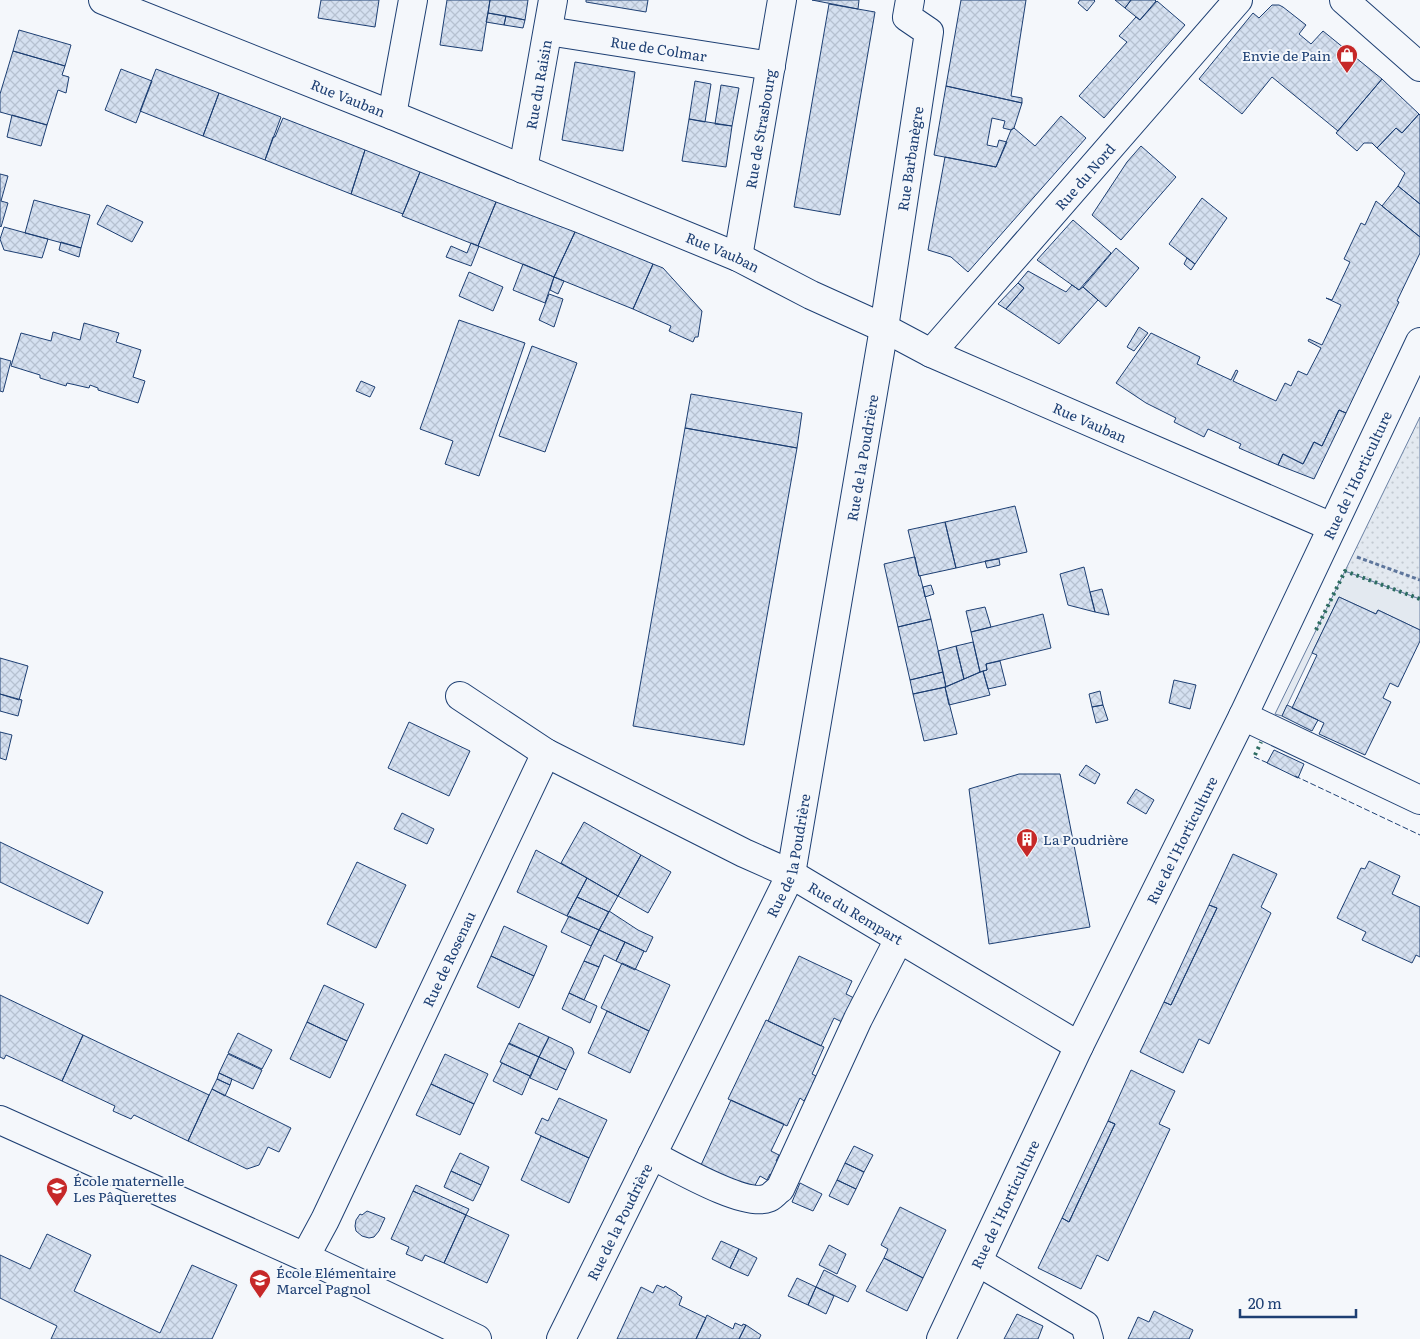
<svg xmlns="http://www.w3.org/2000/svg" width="1420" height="1339" viewBox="0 0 1420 1339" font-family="Literata,serif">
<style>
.green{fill:#e3e9f0;stroke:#687fa3}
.park{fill:url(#park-dots);stroke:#687fa3}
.building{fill:url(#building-cross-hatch);stroke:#1d3f73}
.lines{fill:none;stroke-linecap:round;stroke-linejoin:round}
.minor-casing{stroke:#1d3f73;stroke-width:30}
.path{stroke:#5e769c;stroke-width:3;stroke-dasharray:4 2.5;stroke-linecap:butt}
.minor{stroke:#f4f7fb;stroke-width:28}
.hedge{stroke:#2c6c60;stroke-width:4;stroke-dasharray:2.5 4;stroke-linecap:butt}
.fence{stroke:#1d3f73;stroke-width:1;stroke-dasharray:6 2.5;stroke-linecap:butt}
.labels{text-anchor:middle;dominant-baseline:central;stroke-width:4;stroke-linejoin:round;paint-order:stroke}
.street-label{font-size:14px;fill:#1d3f73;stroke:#f4f7fb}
.poi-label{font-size:14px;fill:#1d3f73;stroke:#f4f7fb;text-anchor:start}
</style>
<defs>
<pattern id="park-dots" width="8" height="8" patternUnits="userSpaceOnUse" patternTransform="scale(1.25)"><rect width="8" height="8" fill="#e3e9f0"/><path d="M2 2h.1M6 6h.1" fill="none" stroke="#c2c9d1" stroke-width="1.8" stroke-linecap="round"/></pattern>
<pattern id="building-cross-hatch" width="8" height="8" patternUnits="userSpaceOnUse" patternTransform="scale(1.25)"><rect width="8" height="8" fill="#d5e0f0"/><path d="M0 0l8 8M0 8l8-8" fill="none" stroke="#b6c1d1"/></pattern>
</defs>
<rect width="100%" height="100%" fill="#f4f7fb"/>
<path class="green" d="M1345,571L1420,599V630L1378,610L1376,614L1339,597L1282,716L1275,714Z"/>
<path class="park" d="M1420,417V599L1345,571Z"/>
<path class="building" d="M321,0H379L375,27L318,18Z
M447,0H490L482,51L440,45Z
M490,0H528L525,20L488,13Z
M586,0H648L646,12L586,2Z
M812,0H859L858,9Z
M961,0H1026L1011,96L1022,98V103L946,86Z
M1080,0H1094L1095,1L1087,11L1078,3Z
M1115,0H1131L1125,8Z
M1131,0H1155L1156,1L1140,20L1125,8Z
M1157,1L1185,25L1104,118L1079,96L1127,42L1119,36L1136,17L1140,20Z
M829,4L875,12L840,215L794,207Z
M1272,5H1279L1283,7L1306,25L1299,34L1311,44L1323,31L1382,79L1338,131L1272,77L1242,114L1199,79L1253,13L1259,18Z
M488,13L506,16L504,25L486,22Z
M506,16L525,20L523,28L504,25Z
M19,30L71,45L65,66L13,51Z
M13,51L65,66L62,75L69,77L66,93L58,90L47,125L0,112V94Z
M575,62L635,72L623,151L562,140Z
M121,69L152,81L136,123L105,110Z
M156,69L219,93L203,136L140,111Z
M1382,79L1419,114L1402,133L1396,128L1377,148L1372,143H1364L1357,151L1336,133Z
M695,81L711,84L705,122L689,119Z
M721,85L739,88L732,126L715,124Z
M946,86L1022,103L1014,128L1011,130L1003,128L1005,121L992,118L987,145L997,147L999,140L1007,142L996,167L934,155Z
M219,93L281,117L265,160L203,136Z
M1419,114L1420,115V204L1398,186L1405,173L1377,148L1396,128L1402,133Z
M12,115L47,125L41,146L7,137Z
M1061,116L1086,138L968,272L951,257L928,250L945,157L996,167L1011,130L1014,128L1035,146Z
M283,118L365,150L351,194L265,160L273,137H275Z
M689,119L732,126L726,167L682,161Z
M1141,146L1176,177L1121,240L1092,215L1127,162Z
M365,150L420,172L403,214L351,194Z
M420,172L496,202L478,246L402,216Z
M0,174L8,176L1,201L8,203L1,227L0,226Z
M1398,186L1420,204V237L1382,206Z
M1202,198L1227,218L1195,264L1169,244Z
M34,200L90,215L81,248L25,233Z
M1376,201L1420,237V253L1397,301L1399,302L1346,413L1339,410L1322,446L1314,442L1303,464L1283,454L1278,465L1239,448L1241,444L1208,429L1204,437L1174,422L1176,418L1146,403L1116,383L1151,333L1200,357L1197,364L1231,380L1236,370L1238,371L1233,381L1276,401L1285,383L1291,386L1298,371L1307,375L1321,348L1308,341L1309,339L1322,345L1341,305L1326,298L1332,300L1350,262L1344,259L1361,223L1365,225Z
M496,202L575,232L554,277L478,246Z
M107,205L143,222L132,242L97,224Z
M1073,220L1111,253L1079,290L1037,260Z
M4,227L48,239L42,258L4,250L0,239Z
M575,232L653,264L633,309L554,277Z
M61,242L81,248L79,257L59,250Z
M471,243L479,246L471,266L446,257L451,246L467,253Z
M1116,248L1139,268L1106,307L1083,287Z
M1187,258L1195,264L1191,270L1184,264Z
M523,264L554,277L545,303L513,290Z
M653,264L663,268L702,311L698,337H695L693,342L669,331L671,326L633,309Z
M1028,271L1066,292L1072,285L1079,290L1083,287L1098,300L1059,344L1006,309L1024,288L1018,283Z
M469,272L503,287L493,311L459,296Z
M554,277L564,281L558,294L550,290Z
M1018,283L1024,288L1006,309L998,304Z
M549,294L563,299L554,327L539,320Z
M459,320L525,343L479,476L445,464L453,441L420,429Z
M84,323L119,333L116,342L141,350L133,377L145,381L138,403L98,390V388L90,385L89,388L67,383L66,386L40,378V375L11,366L21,333L51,341L53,332L80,340Z
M1139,327L1148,333L1134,351L1127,347Z
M532,346L577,363L545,452L499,436Z
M0,358L11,361L3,392L0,391Z
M361,381L375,387L370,397L356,391Z
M691,394L802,413L797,448L685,428Z
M1339,410L1346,413L1314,479L1278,465L1283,454L1303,464L1314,442L1322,446Z
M685,428L797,448L744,745L633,726Z
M1015,506L1027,552L956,568L945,522Z
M945,522L956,568L919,576L908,530Z
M914,557H915L919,576H920L931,619L898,627L884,564Z
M999,559L1000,565L987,568L985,561Z
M1084,567L1090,592L1095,612L1068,605L1060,574Z
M931,585L934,594L925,597L923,587Z
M1102,589L1109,615L1095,612L1090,592Z
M1339,597L1376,614L1378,610L1420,630V641L1398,687L1390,683L1383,698L1391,702L1365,755L1319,734L1324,723L1292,708L1317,655L1312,653Z
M985,607L991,627L971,632L966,611Z
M1043,614L1051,648L986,664L987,670L980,672L971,632Z
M931,619L943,672L910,680L898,627Z
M973,642L980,672L964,679L956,646Z
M956,646L964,679L946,687L938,651Z
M0,658L28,666L19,700L0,694Z
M1000,661L1006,685L988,689L983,671L987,670L986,664Z
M983,671L990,695L949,705L945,687Z
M943,672L946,687L913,694L910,680Z
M1174,680L1196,685L1190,709L1169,703Z
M945,687L957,734L924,741L913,694Z
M1100,691L1103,705L1092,707L1089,694Z
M0,694L22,700L18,716L0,711Z
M1103,705L1108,720L1096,723L1092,707Z
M1287,705L1318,720L1312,731L1282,716Z
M409,722L470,751L449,796L388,768Z
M0,732L12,735L6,760L0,758Z
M1274,750L1304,764L1298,778L1267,763Z
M1086,765L1100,774L1095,784L1079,775Z
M1019,774H1060L1090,927L989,944L969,789Z
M1136,789L1154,800L1146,814L1127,803Z
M402,813L434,829L427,844L394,829Z
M584,822L641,855L618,896L561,863Z
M0,842L103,892L88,924L0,882Z
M536,850L587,878L567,916L517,892Z
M1233,854L1277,874L1261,907L1271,913L1209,1044L1199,1039L1183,1073L1140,1052L1164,1002L1171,1005L1217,908L1209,905Z
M641,855L671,872L648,913L618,896Z
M1369,861L1400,876L1392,894L1420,907V957L1416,955L1412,963L1362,940L1366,932L1337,918L1361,868L1365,869Z
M357,862L406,885L376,948L327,924Z
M587,878L618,896L609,912L577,897Z
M577,897L609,912L599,930L567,916Z
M1209,905L1217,908L1171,1005L1164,1002Z
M609,911L638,930L653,937L646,952L599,930Z
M569,916L599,930L591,946L561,932Z
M504,926L547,946L534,976L491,956Z
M599,930L625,942L616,961L604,955L599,967L584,961Z
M625,942L644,951L635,970L616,961Z
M491,956L534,976L519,1008L477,987Z
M799,956L852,981L846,994L854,998L850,1004L853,1005L842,1022L834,1018L821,1046L768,1021Z
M584,961L599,967L584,1000L569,993Z
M622,963L670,985L649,1031L601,1008Z
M324,985L364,1004L347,1041L307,1022Z
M569,993L597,1006L590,1023L562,1009Z
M0,995L83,1035L62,1081L6,1055L4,1059L0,1057Z
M607,1011L649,1031L630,1073L588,1053Z
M766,1020L824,1047L812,1074L816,1076L813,1083H816L810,1096L808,1094L804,1101L800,1098L787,1126L728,1099Z
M307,1022L347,1041L330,1078L290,1059Z
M519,1023L549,1037L539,1057L509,1044Z
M238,1033L272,1050L262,1069L228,1053Z
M83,1035L209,1095L188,1141L134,1115L131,1119L113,1111L115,1106L62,1081Z
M549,1037L572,1048L574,1053L566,1070L539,1057Z
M509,1043L539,1057L530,1076L500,1062Z
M228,1054L262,1070L253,1089L219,1073Z
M445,1054L488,1074L474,1104L431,1084Z
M539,1057L566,1070L557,1090L530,1078Z
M502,1063L530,1076L522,1095L493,1081Z
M1131,1070L1175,1091L1159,1124L1170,1129L1108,1261L1097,1255L1081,1289L1038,1268L1062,1218L1069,1222L1115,1124L1108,1121Z
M219,1073L232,1079L230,1085L217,1079Z
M217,1079L230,1085L225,1096L212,1089Z
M431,1084L474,1104L460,1135L416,1115Z
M212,1089L291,1128L279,1152L268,1147L259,1165L247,1169L188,1141Z
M559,1098L607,1120L589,1158L535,1133L542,1118L548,1121Z
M731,1100L784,1124L771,1151L779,1155L776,1161L779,1162L772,1175L770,1174L767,1180L760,1176L753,1189L701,1165Z
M1108,1121L1115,1124L1069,1222L1062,1218Z
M541,1136L589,1158L569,1203L521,1180Z
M854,1146L873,1155L864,1172L845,1163Z
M460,1153L489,1167L481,1185L451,1171Z
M845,1163L864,1172L856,1189L837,1180Z
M451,1171L481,1185L473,1201L444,1187Z
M837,1180L856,1189L848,1205L829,1196Z
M800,1183L822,1194L813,1211L792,1202Z
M416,1185L469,1209L466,1215L413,1191Z
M413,1191L466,1215L444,1263L425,1255L422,1261L406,1254L409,1247L391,1239Z
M900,1207L946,1230L923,1278L884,1258L888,1249L881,1245Z
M367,1211L385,1218L379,1231L374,1237L369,1238L362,1236L356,1231L355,1226L356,1220L360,1214L362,1215Z
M466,1215L509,1235L487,1283L444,1263Z
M47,1234L91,1255L74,1291L160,1333L192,1265L237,1285L212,1339H51L57,1326L0,1298V1255L30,1269Z
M721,1241L739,1249L730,1268L712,1259Z
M829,1245L846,1254L837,1274L819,1265Z
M739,1249L757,1258L748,1276L730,1268Z
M884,1258L923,1278L907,1311L866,1291Z
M824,1270L856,1286L848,1302L816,1287Z
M797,1278L816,1287L808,1305L788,1296Z
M657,1285L664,1288L665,1286L677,1293V1294L682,1297L679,1305L706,1318L696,1339H617L641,1287L653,1293Z
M816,1287L834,1296L826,1314L808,1305Z
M1154,1311L1193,1330L1189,1339H1128L1138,1317L1149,1322Z
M1017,1314L1043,1326L1038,1339H1004Z
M707,1315L733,1329L735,1323L742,1326L743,1324L746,1325L739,1339H696Z
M746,1325L761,1335L759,1339H739Z"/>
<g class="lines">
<g class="minor-casing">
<g id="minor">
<path id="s1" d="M103,0L392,115L738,257L811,295L884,328L931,353L1332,527"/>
<path d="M1344,0L1420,67"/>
<path id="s2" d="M548,31L771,66"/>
<path d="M392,115L413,0"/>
<path id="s3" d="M523,169L553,0"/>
<path id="s4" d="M738,257L782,0"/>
<path id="s5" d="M931,353L1238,0"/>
<path id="s6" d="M460,696L546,753L744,853L791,874L1079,1046"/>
<path d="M1243,716L1420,800"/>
<path d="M0,1120L305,1257L477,1339"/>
<path d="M652,1155C674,1166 745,1208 768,1198C772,1197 776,1191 780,1189L858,1019L899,939"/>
<path id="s7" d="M305,1257L325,1220L546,753"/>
<path d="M978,1262L1085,1325L1089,1339"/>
<path id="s8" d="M561,1339L791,874L884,328L929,32L907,17L910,0"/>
<path id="s9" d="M941,1339L1079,1046L1243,716L1420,342"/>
</g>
</g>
<path class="path" d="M1357,557L1420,580"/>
<use href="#minor" class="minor"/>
<path class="hedge" d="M1316,630L1345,571L1420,599
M1255,755L1261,742"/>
<path class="fence" d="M1254,757L1270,764
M1295,776L1420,835"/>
</g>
<defs>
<g id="shop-pin" transform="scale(1.125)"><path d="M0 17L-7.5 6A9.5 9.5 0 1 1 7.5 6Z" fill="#c62828" stroke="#f4f7fb"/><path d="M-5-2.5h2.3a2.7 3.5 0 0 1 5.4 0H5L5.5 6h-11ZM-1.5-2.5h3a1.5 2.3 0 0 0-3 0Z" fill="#fff"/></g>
<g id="building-pin" transform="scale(1.125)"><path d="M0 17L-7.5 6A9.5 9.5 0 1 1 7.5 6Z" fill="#c62828" stroke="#f4f7fb"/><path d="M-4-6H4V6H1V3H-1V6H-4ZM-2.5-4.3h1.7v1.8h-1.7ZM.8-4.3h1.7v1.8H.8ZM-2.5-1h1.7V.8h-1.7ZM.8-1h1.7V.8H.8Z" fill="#fff"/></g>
<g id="school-pin" transform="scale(1.125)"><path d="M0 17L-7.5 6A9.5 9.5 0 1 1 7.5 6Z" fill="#c62828" stroke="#f4f7fb"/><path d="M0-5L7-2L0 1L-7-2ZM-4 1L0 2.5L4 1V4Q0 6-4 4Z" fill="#fff"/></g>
</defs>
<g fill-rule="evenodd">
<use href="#shop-pin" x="1347" y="55"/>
<use href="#building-pin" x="1027" y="839"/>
<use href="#school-pin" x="57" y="1188"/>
<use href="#school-pin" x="260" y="1280"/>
</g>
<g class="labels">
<g class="street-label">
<text stroke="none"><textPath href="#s2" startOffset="112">Rue de Colmar</textPath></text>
<text stroke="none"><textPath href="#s3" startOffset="86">Rue du Raisin</textPath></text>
<text stroke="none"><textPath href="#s1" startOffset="264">Rue Vauban</textPath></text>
<text stroke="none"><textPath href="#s4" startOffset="130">Rue de Strasbourg</textPath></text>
<text stroke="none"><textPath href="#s8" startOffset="1244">Rue Barbanègre</textPath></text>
<text stroke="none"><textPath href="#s5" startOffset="234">Rue du Nord</textPath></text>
<text stroke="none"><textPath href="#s1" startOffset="669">Rue Vauban</textPath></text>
<text stroke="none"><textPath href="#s1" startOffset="1074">Rue Vauban</textPath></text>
<text stroke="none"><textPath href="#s8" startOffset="941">Rue de la Poudrière</textPath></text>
<text stroke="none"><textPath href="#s9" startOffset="959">Rue de l'Horticulture</textPath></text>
<text stroke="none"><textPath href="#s9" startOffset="554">Rue de l'Horticulture</textPath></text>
<text stroke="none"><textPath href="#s8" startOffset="536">Rue de la Poudrière</textPath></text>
<text stroke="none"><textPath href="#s6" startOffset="452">Rue du Rempart</textPath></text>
<text stroke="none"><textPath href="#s7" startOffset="331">Rue de Rosenau</textPath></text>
<text stroke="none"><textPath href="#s9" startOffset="149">Rue de l'Horticulture</textPath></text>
<text stroke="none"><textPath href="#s8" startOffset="131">Rue de la Poudrière</textPath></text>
</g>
<g class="poi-label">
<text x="1331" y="55" text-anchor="end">Envie de Pain</text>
<text x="1043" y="839">La Poudrière</text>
<text x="73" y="1180">École maternelle<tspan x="73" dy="16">Les Pâquerettes</tspan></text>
<text x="276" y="1272">École Elémentaire<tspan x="276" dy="16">Marcel Pagnol</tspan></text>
</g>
</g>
<path d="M1240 1309v8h116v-8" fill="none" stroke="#1d3f73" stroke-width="2.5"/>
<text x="1248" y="1309" font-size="15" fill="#1d3f73" stroke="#f4f7fb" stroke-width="4" paint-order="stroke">20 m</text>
</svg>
